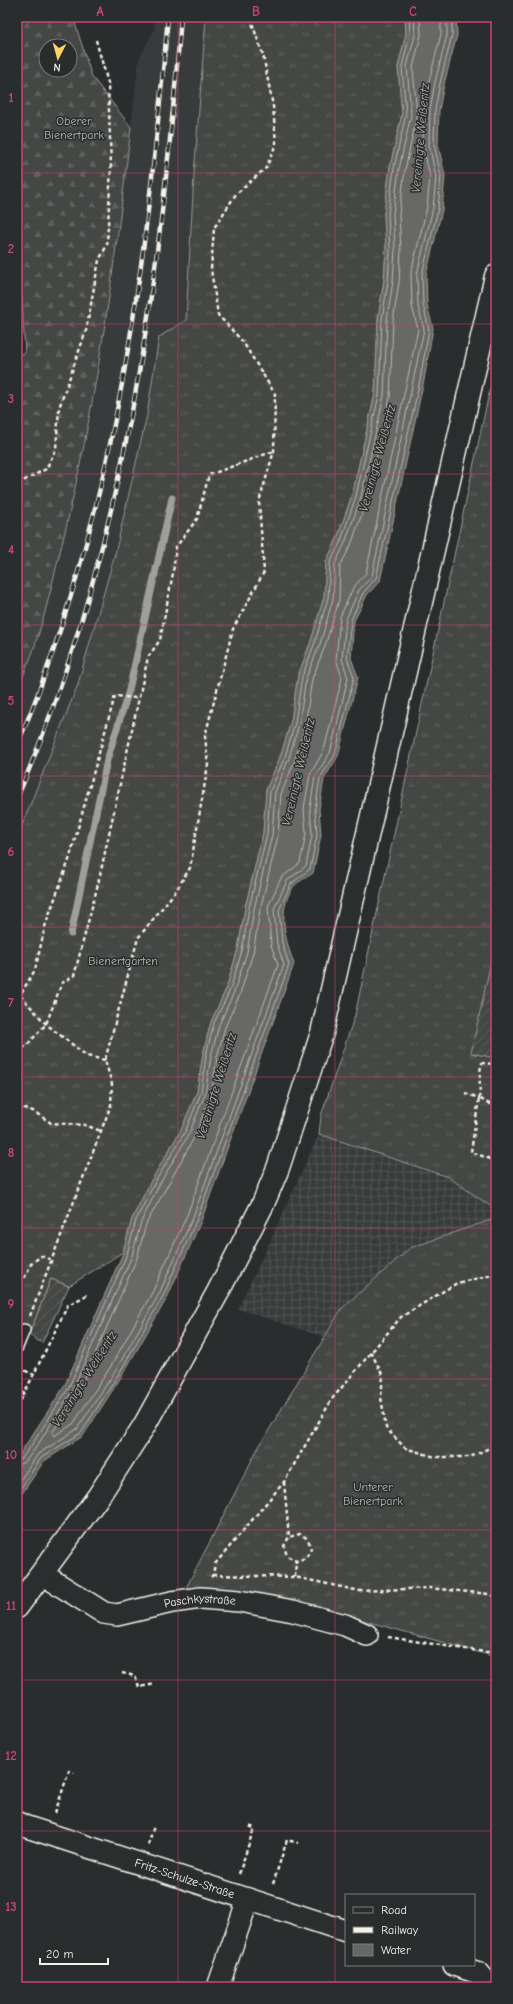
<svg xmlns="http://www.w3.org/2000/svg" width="513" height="2004" viewBox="0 0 513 2004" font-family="'Comic Neue',sans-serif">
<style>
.built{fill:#373a3a}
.industrial{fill:url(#industrial-grid)}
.grass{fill:url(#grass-tufts);stroke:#9c9c96}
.forest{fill:url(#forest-firs);stroke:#9c9c96;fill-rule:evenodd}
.garden{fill:url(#garden-furrows);stroke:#9c9c96}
.water{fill:#676866;stroke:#9f9f9a}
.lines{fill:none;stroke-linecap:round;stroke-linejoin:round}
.shore{stroke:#bcbab4;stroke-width:1}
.stream{stroke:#9f9f9a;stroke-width:7}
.lane-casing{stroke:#f4f1e8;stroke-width:14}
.street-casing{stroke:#f4f1e8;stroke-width:24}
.secondary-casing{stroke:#f4f1e8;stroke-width:25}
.path{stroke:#f4f1e8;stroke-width:2.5;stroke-dasharray:4 3;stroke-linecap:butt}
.lane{stroke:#2a2d2e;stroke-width:11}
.street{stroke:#2a2d2e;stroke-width:21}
.secondary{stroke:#2a2d2e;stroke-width:22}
.rail-casing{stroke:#f4f1e8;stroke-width:4.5}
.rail{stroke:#2a2d2e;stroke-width:3;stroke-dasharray:9;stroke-linecap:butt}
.grid{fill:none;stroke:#cc4377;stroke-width:1;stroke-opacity:0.55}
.labels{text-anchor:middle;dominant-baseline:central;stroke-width:3;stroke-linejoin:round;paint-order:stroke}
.park-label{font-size:12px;fill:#b6b5af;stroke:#2a2d2e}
.street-label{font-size:12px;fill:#f4f1e8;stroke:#2a2d2e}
.water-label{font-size:13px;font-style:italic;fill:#b5b3ae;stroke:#2a2d2e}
.neatline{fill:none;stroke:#cc4377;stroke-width:1.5}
.grid-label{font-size:13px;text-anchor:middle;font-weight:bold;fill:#cc4377}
</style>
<defs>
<pattern id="industrial-grid" width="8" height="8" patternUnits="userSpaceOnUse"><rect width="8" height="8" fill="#373a3a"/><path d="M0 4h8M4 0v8" fill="none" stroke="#555756"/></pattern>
<pattern id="grass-tufts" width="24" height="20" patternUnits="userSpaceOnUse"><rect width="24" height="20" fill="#444645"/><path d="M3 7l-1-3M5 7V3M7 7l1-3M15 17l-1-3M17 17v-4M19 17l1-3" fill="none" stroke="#606160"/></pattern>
<pattern id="forest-firs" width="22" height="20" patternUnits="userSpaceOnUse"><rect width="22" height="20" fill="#444645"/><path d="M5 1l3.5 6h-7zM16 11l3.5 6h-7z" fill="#606160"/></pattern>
<pattern id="garden-furrows" width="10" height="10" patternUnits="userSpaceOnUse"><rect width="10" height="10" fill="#444645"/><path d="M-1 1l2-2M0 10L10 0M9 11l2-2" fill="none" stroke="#606160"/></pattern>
</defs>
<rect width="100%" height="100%" fill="#2a2d2e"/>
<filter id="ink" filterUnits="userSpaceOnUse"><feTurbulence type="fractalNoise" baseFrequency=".025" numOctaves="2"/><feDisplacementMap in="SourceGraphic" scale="8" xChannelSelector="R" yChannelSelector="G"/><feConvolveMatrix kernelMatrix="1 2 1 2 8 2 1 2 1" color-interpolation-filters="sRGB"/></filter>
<g filter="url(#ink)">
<path class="built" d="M155,17H206L194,175L186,320L159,337L147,415L116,550L78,684L17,838V689L27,670L52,583L77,484L96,387L113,276L139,59L154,30Z"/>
<path class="industrial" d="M319,1134L448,1177L496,1210V1218L410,1248L342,1308L324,1337L238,1309L275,1231Z"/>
<path class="grass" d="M206,17H405L406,34L398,67L402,114L390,167L384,214L386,249L384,280L378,319L375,394L352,495L337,539L326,562L324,597L311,641L298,676L291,721L281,755L266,790L263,833L245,908L238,949L226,989L211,1022L203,1054L197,1092L181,1130L151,1181L132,1219L123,1252L69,1286L51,1279L29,1335L17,1330V838L78,684L116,550L147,415L159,337L186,320L194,175Z
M496,361V939L472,1053L496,1058V1210L448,1177L319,1134L321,1116L355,1015Z
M496,1218V1657L351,1617L185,1590L257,1450L342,1308L410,1248Z"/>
<path class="forest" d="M17,17H73L92,77L131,127C114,269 96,409 61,548C49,595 39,646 17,689V355L25,353L19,248L17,239ZM46,46H70V70H46Z"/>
<path class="garden" d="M496,939V1058L471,1053Z
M51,1279L69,1286L42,1343L29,1335Z"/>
<path class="water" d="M405,17H456L457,35L444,84L439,110L438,144L445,176L442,210L426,275L427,305L433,328L424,380L380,581L367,595L354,621L351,658L358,677L338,756L324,779L319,809L321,835L313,873C308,877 298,881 293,887C277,911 285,939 294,964L201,1221L167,1298L123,1374L83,1436L44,1461L17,1501V1458L64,1387L123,1253L132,1219L151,1181L181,1130L197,1092L203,1054L211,1022L226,989L238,949L245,908L263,833L266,790L281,755L291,721L298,676L311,641L324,597L326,562L337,539L352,495L375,394L378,319L384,280L386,249L384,214L390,167L402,114L398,67L406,34Z"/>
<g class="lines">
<path class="shore" d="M420,17L421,35L413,68L417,115L405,170L399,214L401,250L399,282L393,321L390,397L367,499L351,545L340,566L339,600L325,646L312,679L305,726L295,760L281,794L278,836L260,910L253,953L240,994L225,1027L217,1057L211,1095L195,1136L146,1224L137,1258L78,1393L52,1433L54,1436L73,1424L111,1366L153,1291L187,1215L278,965L271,945L268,907L281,878L300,863L306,834L304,808L310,775L324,750L342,678L336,659L340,617L353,588L366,573L418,329L412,306L411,273L427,207L430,177L423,144L424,109L429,81L441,34V17
M17,1460L21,1459L31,1446L68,1389L127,1254L136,1220L155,1182L185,1132L201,1093L206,1055L214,1023L230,990L242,951L249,908L267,834L270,791L285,757L295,723L302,677L315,642L328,598L330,563L341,541L356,496L379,395L382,320L388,281L390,249L388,214L394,168L406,114L402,67L410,34L409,17
M17,1465L25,1462L35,1449L72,1391L132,1256L141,1222L159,1185L189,1134L205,1094L211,1056L219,1025L234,992L247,952L254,909L272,835L275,792L289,758L299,724L306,678L320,644L333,599L335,564L345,543L361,497L384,396L387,320L393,281L395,249L393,214L399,169L411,115L407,67L415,35L414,17
M17,1485L38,1454L77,1429L116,1370L159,1294L193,1217L284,965L277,944L274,909L287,881L306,866L312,835L310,808L315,777L330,753L348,678L342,659L346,619L359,590L372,576L424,329L418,306L417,274L433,208L436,177L429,144L430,110L435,82L447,35V17
M17,1494L41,1458L81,1433L120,1372L163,1296L197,1219L289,965L282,943L279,910L291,884L310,869L317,835L315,809L320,778L335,755L354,677L347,658L351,620L363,593L376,578L420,380L429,329L423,305L422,275L438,209L441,176L434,144L435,110L440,83L452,35V17"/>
<path class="stream" d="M71,934L107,760L129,690L172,498"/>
<g class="lane-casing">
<path id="lane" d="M17,1347L24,1330"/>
</g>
<g class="street-casing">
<g id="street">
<path id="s1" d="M42,1574L104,1613L117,1615L172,1602L201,1598L239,1601L293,1611L345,1625L367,1635"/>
<path id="s2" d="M17,1822L24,1826L346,1931"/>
<path d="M454,1965L479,1973L491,1987"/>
<path d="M218,1987L248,1899"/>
</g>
</g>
<g class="secondary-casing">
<path id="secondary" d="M17,1607L98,1497L144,1426L218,1292L263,1204L278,1168L322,1033L496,276"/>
</g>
<path class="path" d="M17,481H23L46,469L56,449L59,408L86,331L99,260L107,245L111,166L108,83L96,40
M17,1053L28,1044L46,1024L62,983L74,976L98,884L148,657L160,640L173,573L176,547L197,519L209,475L274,451
M105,1060L87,1056L46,1024L20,995L35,970L46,923L69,860L115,696L137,698
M465,1093L479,1098C481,1085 478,1075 482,1063L496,1064
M17,1106L33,1111L51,1123L85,1125L101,1131
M496,1108L479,1098L471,1152L496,1161
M17,1274L25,1277L31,1264L41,1256L52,1260
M30,1316L111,1105L112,1084L105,1060L138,938L175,892L190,868L208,765L205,736L233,629L264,572L259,502L274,451L275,394L243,342L218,315L211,269L214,228L236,194L266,168L276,144L273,106L263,55L250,17
M371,1352L383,1376L381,1397L386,1428L405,1448L435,1457H470L496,1445
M17,1370L23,1396L17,1407
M18,1372L26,1371L34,1375
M23,1396L68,1305L89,1294
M284,1482L289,1537L284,1546L287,1556L296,1561L306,1558L311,1549L308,1539L300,1534L289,1537
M213,1575L295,1577L360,1591L429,1588L489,1594L496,1597
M211,1577L213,1575L215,1564L284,1482L332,1399L401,1317L457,1283L496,1274
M295,1577L296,1561
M388,1637L485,1652H496
M122,1673L135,1676L139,1687L156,1684
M55,1813L69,1771L74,1773
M148,1845L154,1826
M239,1874L254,1828L249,1826
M273,1884L287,1840L298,1843"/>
<use href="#lane" class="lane"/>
<use href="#street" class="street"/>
<use href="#secondary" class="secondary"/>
<g class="rail-casing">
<path id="rail" d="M17,745C41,691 59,636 76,579C130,396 151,207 168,17
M17,798C124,552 160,283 181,17"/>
</g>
<use href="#rail" class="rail"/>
</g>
</g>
<path class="grid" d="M178,17V1987M335,17V1987M17,173H496M17,324H496M17,474H496M17,625H496M17,776H496M17,927H496M17,1077H496M17,1228H496M17,1379H496M17,1530H496M17,1680H496M17,1831H496"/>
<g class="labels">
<g class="park-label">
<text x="74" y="121">Oberer<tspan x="74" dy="14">Bienertpark</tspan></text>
<text x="123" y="961">Bienertgarten</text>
<text x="373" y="1487">Unterer<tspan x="373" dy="14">Bienertpark</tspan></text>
</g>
<g class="street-label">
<text stroke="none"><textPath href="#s1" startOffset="171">Paschkystraße</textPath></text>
<text stroke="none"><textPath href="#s2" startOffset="177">Fritz-Schulze-Straße</textPath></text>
</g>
<g class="water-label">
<text transform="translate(420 138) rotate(-85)">Vereinigte Weißeritz</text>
<text transform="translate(377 458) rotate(-75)">Vereinigte Weißeritz</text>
<text transform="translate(298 772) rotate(-77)">Vereinigte Weißeritz</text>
<text transform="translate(216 1086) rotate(-73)">Vereinigte Weißeritz</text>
<text transform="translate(84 1379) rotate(-58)">Vereinigte Weißeritz</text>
</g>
</g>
<rect width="513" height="2004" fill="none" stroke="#2a2d2e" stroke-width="44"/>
<rect x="345" y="1894" width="130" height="72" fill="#2a2d2e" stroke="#7b7b78"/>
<rect x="353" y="1907" width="20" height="6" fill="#2a2d2e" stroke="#7b7b78"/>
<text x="381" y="1914" font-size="12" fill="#f4f1e8">Road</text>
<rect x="353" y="1927" width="20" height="6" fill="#f4f1e8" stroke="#7b7b78"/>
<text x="381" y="1934" font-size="12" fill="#f4f1e8">Railway</text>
<rect x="353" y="1944" width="20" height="12" fill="#676866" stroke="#7b7b78"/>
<text x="381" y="1954" font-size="12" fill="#f4f1e8">Water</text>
<g transform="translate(58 58) rotate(186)"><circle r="19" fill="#2a2d2e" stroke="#7b7b78"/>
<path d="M0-3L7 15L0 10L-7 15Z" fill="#ffd166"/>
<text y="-6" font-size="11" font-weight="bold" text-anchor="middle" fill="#f4f1e8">N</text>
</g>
<path d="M40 1958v6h68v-6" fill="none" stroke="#f4f1e8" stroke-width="2"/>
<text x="46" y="1958" font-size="12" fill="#f4f1e8" stroke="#2a2d2e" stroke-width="3" paint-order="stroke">20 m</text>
<rect x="22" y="22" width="469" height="1960" class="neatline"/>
<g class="grid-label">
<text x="100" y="16">A</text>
<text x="256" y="16">B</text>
<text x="413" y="16">C</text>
<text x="11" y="102">1</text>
<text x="11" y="253">2</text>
<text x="11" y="403">3</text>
<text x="11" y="554">4</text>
<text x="11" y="705">5</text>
<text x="11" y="856">6</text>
<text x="11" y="1007">7</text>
<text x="11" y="1157">8</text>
<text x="11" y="1308">9</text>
<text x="11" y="1459">10</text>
<text x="11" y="1610">11</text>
<text x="11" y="1760">12</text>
<text x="11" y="1911">13</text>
</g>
</svg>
